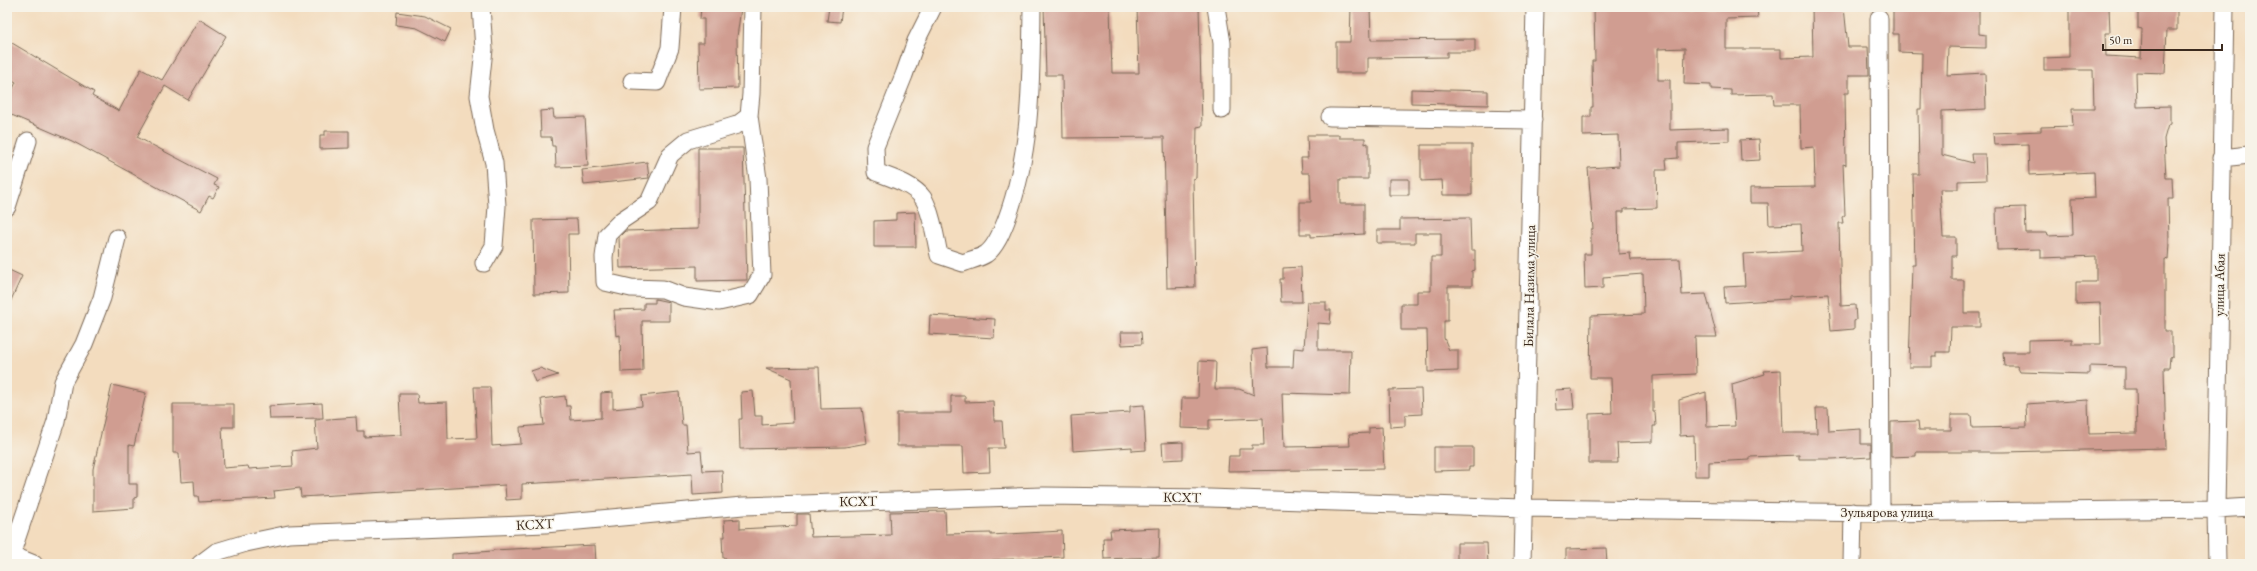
<svg xmlns="http://www.w3.org/2000/svg" width="2257" height="571" viewBox="0 0 2257 571" font-family="'EB Garamond',serif">
<style>
.building{fill:#d09d91}
.lines{fill:none;stroke-linecap:round;stroke-linejoin:round}
.minor-casing{stroke:#7b6856;stroke-width:19}
.minor{stroke:#fff;stroke-width:17}
.labels{text-anchor:middle;dominant-baseline:central;stroke-width:3;stroke-linejoin:round;paint-order:stroke}
.street-label{font-size:14px;fill:#3b2a1e;stroke:#f7f3e8}
</style>
<rect width="100%" height="100%" fill="#f7f3e8"/>
<filter id="ink" filterUnits="userSpaceOnUse"><feTurbulence type="fractalNoise" baseFrequency=".025" numOctaves="2"/><feDisplacementMap in="SourceGraphic" scale="8" xChannelSelector="R" yChannelSelector="G"/><feConvolveMatrix kernelMatrix="1 2 1 2 8 2 1 2 1" color-interpolation-filters="sRGB"/></filter>
<filter id="wash" filterUnits="userSpaceOnUse"><feTurbulence type="fractalNoise" baseFrequency=".012" numOctaves="4" result="noise"/><feDisplacementMap in="SourceGraphic" scale="16" xChannelSelector="R" yChannelSelector="G"/><feGaussianBlur stdDeviation="0.9" result="paint"/><feColorMatrix in="noise" values="0 0 0 0 0 0 0 0 0 0 0 0 0 0 0 0 0 1.4 0 .05"/><feComposite in="paint" operator="in"/></filter>
<g filter="url(#wash)">
<rect width="100%" height="100%" fill="#f3dcbe"/>
<g id="blocks">
<path class="building" d="M701,7L741,8L737,37L738,88L699,89L698,43H704V19H700Z
M829,7H842L840,22L827,21Z
M1044,7H1110L1112,73H1139L1137,7H1199L1202,126L1197,127L1196,178L1193,179L1195,287L1167,288L1164,137L1063,138L1062,75H1046Z
M1351,7H1370L1371,40L1475,39V52H1447V57L1368,58V73H1336V42H1350Z
M1594,7H1757L1758,18L1726,19V49H1781V58L1813,57L1812,7H1844L1848,47H1868L1869,75H1849V93H1845L1846,165L1843,164L1845,215L1842,217L1843,223H1839L1841,306L1855,305L1856,320L1854,321V329L1831,331L1828,294L1789,296V299L1725,303L1724,287L1745,286L1743,254L1802,251L1801,224L1769,225L1768,203H1750V188L1815,187L1814,147L1801,148L1800,105H1774L1773,94L1731,95V90L1711,89V85L1684,84L1685,48L1658,49V80H1670V130L1729,128V141L1678,143V158L1666,159L1667,170H1656L1657,208L1624,209V212H1618L1619,254L1630,253L1631,260L1680,259L1682,295L1706,294L1717,337H1695L1696,374L1653,376V412H1655L1656,426H1653V442L1617,443L1618,463H1589V414L1612,413L1611,378H1590L1591,316L1644,314L1643,274L1603,277V288L1585,289L1584,254H1591V229H1593L1588,168L1619,166L1618,135L1583,136V117H1591V107H1593L1592,61H1595Z
M1893,7H1979V34L1986,35V48L1948,47L1947,75L1985,73L1986,109L1942,111V155L1973,163L1972,154H1985L1986,180L1958,181V189H1940L1943,237H1956V256H1952V280H1964V313H1980V327H1951L1950,352H1936V357H1932V367H1909L1912,265H1915L1913,174H1919L1918,109H1921L1922,53L1899,52V34H1893Z
M2069,7H2109L2110,33H2105L2106,56L2141,58L2142,29L2138,28V8H2177V30H2167L2165,73L2136,72L2137,107L2170,106V124L2168,125L2164,139L2166,178H2172L2173,199H2168L2169,242L2168,260L2165,259V331H2171V344L2173,345V356L2170,357L2169,368H2164L2166,448L2004,452H1916V456L1891,457V422L1918,421L1919,430H1951V415H1971L1972,428L2027,427L2026,404L2088,400L2089,434L2137,433L2136,389H2125V367L2089,366V374L2020,372L2017,366H2004L2003,352H2029V340L2072,339V344H2101L2100,303L2076,304V282H2096V256L2041,258V249L1997,250L1996,208L2025,207L2026,233H2047L2048,236L2073,235L2072,199L2095,198L2094,172L2029,175L2028,144L1994,145L1993,133L2041,131V127L2073,126L2072,109H2094L2093,70H2044V58L2069,57Z
M397,12L425,16L451,29L445,42L417,28L396,25Z
M199,19L226,36L188,100L165,86L137,137L217,179L214,185L219,187L213,198L209,196L201,211L72,141L7,113V102L16,82L7,77V40L94,92L92,96L119,111L141,69L162,80Z
M1411,89L1488,91V105L1411,103Z
M553,110L554,118L585,117L588,166L556,167L555,146H552L551,137H541L540,111Z
M325,131H349V148L320,149V135H325Z
M1307,135H1339V138H1365V144L1368,143V179H1340V204H1364V234L1311,237V234H1300V202H1311L1310,173H1302L1301,158H1308Z
M1759,139L1760,160L1741,161L1740,140Z
M1421,145H1472V195H1443L1442,180L1421,181Z
M698,148H743L747,280L697,281V266L620,268L619,237L625,231L698,229Z
M647,162L649,178L584,185L582,170Z
M1389,179H1409V195H1389Z
M915,212L916,247H874V221L896,220V213Z
M1470,218L1471,250H1475V270L1472,271V286H1448V321H1444V338L1449,350H1458V371L1428,372L1427,330H1401V304H1417V291H1431V257H1441V233H1415V243H1377V230H1400V219Z
M577,219L578,234H568L569,293L534,294L533,220Z
M1301,267L1302,302H1281L1280,279H1283V268Z
M7,269L22,276L7,309Z
M655,299L669,302V321H642L643,371L621,372L620,335L616,336L614,310L644,309V303H655Z
M1307,302H1326V310H1331L1330,324L1318,323V350H1351L1350,395L1282,393L1284,447L1350,446L1349,434L1369,433V428L1382,427L1384,469L1228,471L1229,456H1239V449H1252V445H1264L1263,418L1209,420V429L1181,428L1182,398H1198L1199,361L1216,362L1215,389H1239L1254,395L1252,350L1267,348L1268,367H1293L1294,348L1304,349Z
M930,315L995,319L994,338L929,334Z
M1121,332H1141L1142,344L1122,345Z
M819,367L821,409L862,408L867,443L845,447L740,449L739,419H742L741,392L753,391L755,416H762V425L793,423L791,379L766,368Z
M540,368L558,375L535,382L531,371Z
M1781,370L1783,433H1817L1816,408H1828L1829,431L1861,429V444H1871V457L1832,459H1799V455L1750,457V460L1709,462V476H1695L1694,435L1680,436L1679,400L1706,392L1707,427L1735,426L1732,384L1765,374L1764,371Z
M112,385L146,393L134,446L129,445V484H137V497L134,498V508L93,511V469Z
M474,387H490L492,446L521,444L520,427L544,425L541,399L565,396L566,406H570L571,420L601,418V393L613,392V409L642,406L641,396L679,392L682,425H686L688,452L701,451L703,471L722,470L723,493L693,495L692,474L522,484V499L506,500L505,485L301,497L300,488L274,491L275,498L199,502L198,496H195L194,481L181,482L179,453H173V404H234V427H222L224,468L248,466L249,469L293,466L292,451L317,448L315,420L356,417L357,431H364V437L401,435L399,394H417L418,403L447,402L448,439L477,438Z
M1421,389L1422,414L1405,415V426L1390,427L1389,390Z
M1572,389L1574,409L1556,410L1555,390Z
M951,396H965V402L993,401L994,421H1002L1004,448H989L990,472L964,473L963,446H897V413H951Z
M322,403L323,418L270,419L269,406Z
M1144,405L1146,450L1132,451V447L1073,451L1071,416L1130,412V406Z
M1183,442V459L1163,460L1162,443Z
M1434,447H1473V467H1469V470L1434,471Z
M945,511L946,534L991,533V535L1062,531L1063,557L992,560V564H954V562H924V564H892V562L726,564V558H723L722,537H725L724,520L740,519V529L797,526V514H809L811,537L891,535L890,512Z
M1160,528L1159,557L1104,559L1103,538H1111L1110,530Z
M1457,543H1487L1488,564H1457Z
M595,545L596,564H452V554L493,551V550Z
M1606,548L1607,564H1566V549Z"/>
</g>
</g>
<g filter="url(#ink)">
<use href="#blocks" fill-opacity="0" stroke="#7b6856" stroke-width="1"/>
<g class="lines">
<g class="minor-casing">
<path id="minor" d="M481,7L484,49L479,96L485,130L494,163L497,206L494,246L484,263
M933,7L916,41L904,75L875,147L876,172C891,178 913,184 923,198C931,210 936,240 939,255L963,263C970,260 980,258 986,254C996,247 1002,231 1006,221C1032,152 1031,80 1032,7
M1216,7L1222,43V110
M1879,18L1881,513
M632,81L657,82L670,48L673,7
M749,116L737,125L688,140L670,155L649,202L622,220L607,235L604,257L605,282L631,288L663,289L684,297L719,302L750,295L762,275L758,179L749,116L751,94L753,7
M1330,117L1533,120
M2221,158L2250,155
M7,207L28,141
M7,553L34,564
M7,556L11,555L56,421L63,382L84,344L102,298L117,238
M200,564L216,552L246,543L289,534L545,524L743,506L1043,496L1209,498L1523,508L1881,513L2216,509L2250,507
M1522,564L1535,7
M1852,564L1853,512
M2217,564L2216,509L2225,7"/>
</g>
<use href="#minor" class="minor"/>
</g>
</g>
<g class="labels">
<g class="street-label">
<text transform="translate(2219 285) rotate(-89)">улица Абая</text>
<text transform="translate(1529 286) rotate(-89)">Билала Назима улица</text>
<text transform="translate(1182 497) rotate(1)">КСХТ</text>
<text transform="translate(858 501) rotate(-1)">КСХТ</text>
<text x="1887" y="512">Зульярова улица</text>
<text transform="translate(535 524) rotate(-3)">КСХТ</text>
</g>
</g>
<rect width="2257" height="571" fill="none" stroke="#f7f3e8" stroke-width="24"/>
<path d="M2103 44v6h119v-6" fill="none" stroke="#3b2a1e" stroke-width="2"/>
<text x="2109" y="44" font-size="12" fill="#3b2a1e" stroke="#f7f3e8" stroke-width="3" paint-order="stroke">50 m</text>
</svg>
